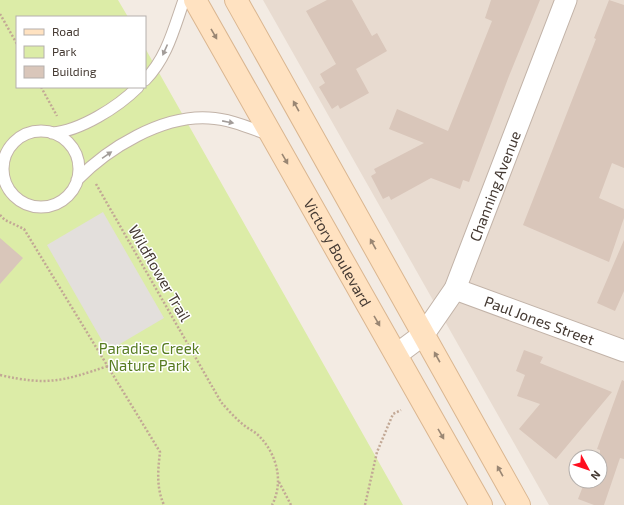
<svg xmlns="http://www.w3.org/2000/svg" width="624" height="505" viewBox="0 0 624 505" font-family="'Exo 2',sans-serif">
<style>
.residential{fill:#e8dbd0;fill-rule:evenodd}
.green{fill:#dceca7}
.parking{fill:#e3dfdc}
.building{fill:#d9c6ba}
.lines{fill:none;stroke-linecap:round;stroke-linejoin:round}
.service-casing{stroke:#c2b3a8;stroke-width:13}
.minor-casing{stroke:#c2b3a8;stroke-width:23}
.secondary-casing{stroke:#dab690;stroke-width:24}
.path{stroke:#c2a895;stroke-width:2.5;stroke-dasharray:2 2;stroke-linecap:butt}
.service{stroke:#fff;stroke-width:11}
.minor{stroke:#fff;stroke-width:21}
.secondary{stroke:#ffe2c1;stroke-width:22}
.oneway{fill:#998673}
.oneway2{fill:#a29c99}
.labels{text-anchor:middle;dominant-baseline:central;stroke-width:3;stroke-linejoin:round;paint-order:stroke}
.street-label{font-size:15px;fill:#453a33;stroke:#fff}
.park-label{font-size:15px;fill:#577c21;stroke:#fff}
</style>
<rect width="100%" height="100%" fill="#f3ebe3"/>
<path class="residential" d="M263,0H624V505H549ZM576,457H600V481H576Z"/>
<path class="green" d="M0,0H118L128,17H17V87H145V48L403,505H0Z"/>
<path class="parking" d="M103,212L164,318L108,351L47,245Z"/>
<path class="building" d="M327,0H352L372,36L377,33L387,51L356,69L369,93L340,109L338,105L332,109L319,87L325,83L320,74L336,64L306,11Z
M491,0H540L509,76L469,182L463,180L460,189L431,178L391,200L389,196L383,199L371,176L376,173L374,169L424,143L389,129L397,109L448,131L492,21L485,18Z
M609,0L624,5V168L612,163L599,198L624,209V218L609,262L523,225L596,39L594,38Z
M0,238L23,258L0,284Z
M624,240V291L615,311L597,303Z
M524,350L543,357L540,363L612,392L556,459L519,429L540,404L517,396L525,375L516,371Z
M622,380L624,381V459L620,458L604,505H594L578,499L585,481H600V450L597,449Z"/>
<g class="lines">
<g class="service-casing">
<path id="service" d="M145,80C167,58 174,28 184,0
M3 169a38 38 0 1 1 76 0a38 38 0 1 1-76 0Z
M52,133C80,131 118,107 138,87
M77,180C108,148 162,115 209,118C230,119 250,128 270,135"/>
</g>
<g class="minor-casing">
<g id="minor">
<path id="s1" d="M455,289L624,351"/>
<path id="s2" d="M396,355L424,334L455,289L566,0"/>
</g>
</g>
<g class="secondary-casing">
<g id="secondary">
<path id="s3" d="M195,0L481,505"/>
<path d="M236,0L519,505"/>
</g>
</g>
<path class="path" d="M0,14L17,44
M41,87L57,116
M96,184L221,402C228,410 236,419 245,426C250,430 256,432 260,437C277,455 284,482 272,505
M0,215L5,220L24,229L160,452C158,470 156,487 164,505
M0,375C48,386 63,381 108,366
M279,482L291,505
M365,505L377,452L393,414L401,410"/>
<use href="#service" class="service"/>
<use href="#minor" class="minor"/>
<use href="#secondary" class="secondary"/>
</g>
<defs><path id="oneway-solid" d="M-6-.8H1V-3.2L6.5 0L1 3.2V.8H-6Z"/></defs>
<g class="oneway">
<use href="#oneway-solid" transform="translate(214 34) rotate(60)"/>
<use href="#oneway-solid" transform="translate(296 106) rotate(-119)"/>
<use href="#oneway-solid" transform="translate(285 159) rotate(60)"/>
<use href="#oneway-solid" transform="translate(373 244) rotate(-119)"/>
<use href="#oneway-solid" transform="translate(377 321) rotate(60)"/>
<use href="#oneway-solid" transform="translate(437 357) rotate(-119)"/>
<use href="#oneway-solid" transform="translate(441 434) rotate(60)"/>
<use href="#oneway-solid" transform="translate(500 471) rotate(-119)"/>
</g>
<g class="oneway2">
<use href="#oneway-solid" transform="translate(165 50) rotate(114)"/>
<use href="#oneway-solid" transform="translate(228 122) rotate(11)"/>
<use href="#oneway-solid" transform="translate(107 155) rotate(-34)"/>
</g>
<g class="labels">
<g class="street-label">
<text stroke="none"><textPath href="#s2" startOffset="200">Channing Avenue</textPath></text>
<text stroke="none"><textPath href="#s3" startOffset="290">Victory Boulevard</textPath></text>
<text transform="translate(160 273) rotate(60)">Wildflower Trail</text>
<text stroke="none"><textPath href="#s1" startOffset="90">Paul Jones Street</textPath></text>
</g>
<g class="park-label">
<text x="149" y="348">Paradise Creek<tspan x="149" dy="17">Nature Park</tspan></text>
</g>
</g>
<rect x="16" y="16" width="130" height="72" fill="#ffffff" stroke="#b5b0ad"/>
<rect x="24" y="29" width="20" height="6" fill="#ffe2c1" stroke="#b5b0ad"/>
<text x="52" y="36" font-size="12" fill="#453a33">Road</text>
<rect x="24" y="46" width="20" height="12" fill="#dceca7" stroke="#b5b0ad"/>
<text x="52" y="56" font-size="12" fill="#453a33">Park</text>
<rect x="24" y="66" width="20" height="12" fill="#d9c6ba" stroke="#b5b0ad"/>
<text x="52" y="76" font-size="12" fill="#453a33">Building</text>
<g transform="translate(588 469) rotate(130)"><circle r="19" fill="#ffffff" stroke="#b5b0ad"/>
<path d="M0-3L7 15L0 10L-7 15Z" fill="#ff0e1f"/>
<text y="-6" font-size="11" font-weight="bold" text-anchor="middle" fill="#453a33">N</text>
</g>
</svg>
